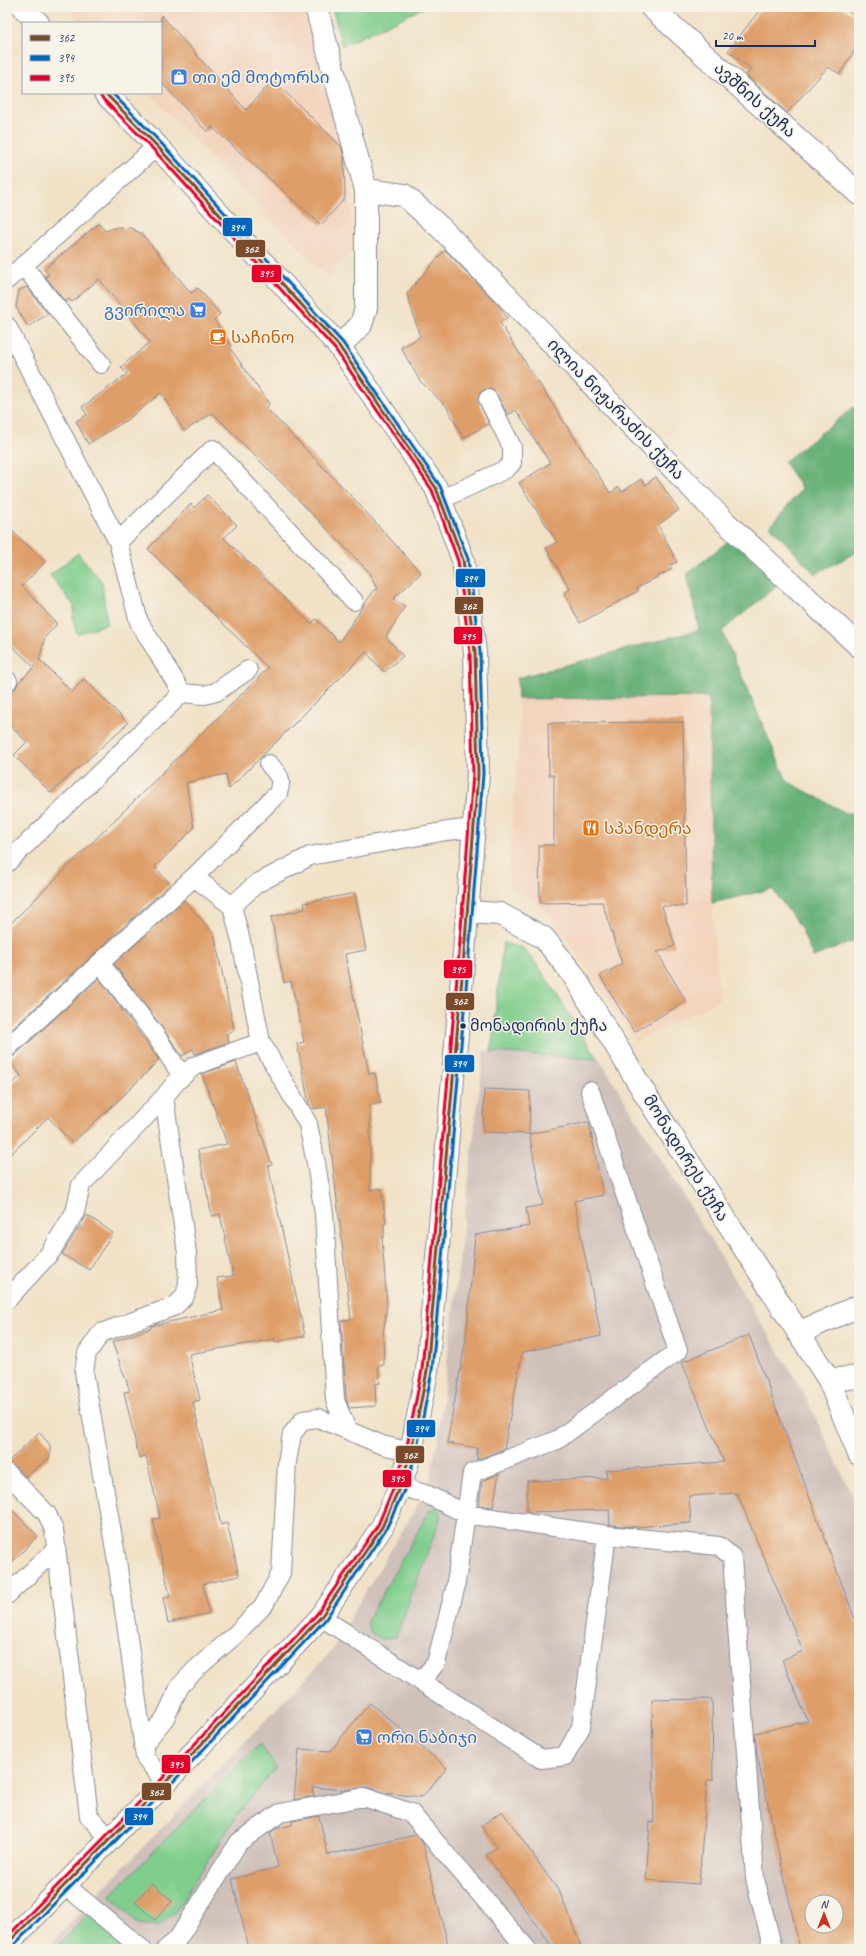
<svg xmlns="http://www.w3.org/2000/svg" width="866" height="1956" viewBox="0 0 866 1956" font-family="Caveat,'Noto Sans Georgian',sans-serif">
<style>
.built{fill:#f3d4be}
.industrial{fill:#cfc0ba;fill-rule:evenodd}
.green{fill:#80ce8d;stroke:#4e7e76}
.forest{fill:#68b178;stroke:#42706b}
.building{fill:#de9e69;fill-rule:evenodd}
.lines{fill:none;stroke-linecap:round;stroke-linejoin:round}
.lane-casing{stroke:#868892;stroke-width:20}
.street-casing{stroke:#868892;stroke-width:24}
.secondary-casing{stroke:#868892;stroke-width:24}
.lane{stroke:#fff;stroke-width:18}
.street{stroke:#fff;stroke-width:22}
.secondary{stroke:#fff;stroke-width:22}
.bus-1-casing{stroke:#f7f3e8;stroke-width:6}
.bus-2-casing{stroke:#f7f3e8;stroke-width:6}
.bus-3-casing{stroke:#f7f3e8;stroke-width:6}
.bus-1{stroke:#7a4b2a;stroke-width:3}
.bus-2{stroke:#0065bd;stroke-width:3}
.bus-3{stroke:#e4002b;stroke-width:3}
.bus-dot{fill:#1b2f5e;stroke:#f7f3e8;stroke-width:1.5}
.labels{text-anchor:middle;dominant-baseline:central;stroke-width:3;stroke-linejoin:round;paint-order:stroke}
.bus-label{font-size:16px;fill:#1b2f5e;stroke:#f7f3e8;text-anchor:start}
.shop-label{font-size:17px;fill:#366cbe;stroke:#f7f3e8;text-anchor:start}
.street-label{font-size:17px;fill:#1b2f5e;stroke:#f7f3e8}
.food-label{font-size:17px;fill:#c56008;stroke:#f7f3e8;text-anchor:start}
.line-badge{stroke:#f7f3e8;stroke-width:1.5}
.badge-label{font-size:11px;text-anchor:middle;font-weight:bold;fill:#fff}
</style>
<rect width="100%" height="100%" fill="#f7f3e8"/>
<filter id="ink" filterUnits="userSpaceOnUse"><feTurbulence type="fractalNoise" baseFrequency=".025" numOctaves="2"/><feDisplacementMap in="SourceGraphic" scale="8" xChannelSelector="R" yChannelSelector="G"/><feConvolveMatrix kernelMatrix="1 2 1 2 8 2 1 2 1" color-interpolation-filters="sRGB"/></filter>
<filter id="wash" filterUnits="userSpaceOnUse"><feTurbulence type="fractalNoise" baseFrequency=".012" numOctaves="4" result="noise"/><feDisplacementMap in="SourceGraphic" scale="16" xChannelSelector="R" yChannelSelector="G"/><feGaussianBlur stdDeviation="0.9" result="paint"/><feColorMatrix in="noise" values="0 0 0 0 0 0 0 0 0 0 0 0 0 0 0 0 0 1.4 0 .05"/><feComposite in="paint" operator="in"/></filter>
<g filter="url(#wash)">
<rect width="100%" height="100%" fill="#f1e2c7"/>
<path class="built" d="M66,7H309L344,140L355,247L328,278L149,93H161V23H82Z
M709,697L712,903L719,1001L635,1041L550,914L527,896L508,886L520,719L518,699Z"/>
<path class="industrial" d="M484,1050L599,1058L804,1393L859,1510V1949H45L332,1651L349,1619L428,1488L438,1439ZM812,1902H836V1926H812Z"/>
<path class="green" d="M332,7H425L342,46Z
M78,553L102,582L107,624L77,634L73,620L74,606L50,575Z
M503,943L523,948L537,964L598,1059L491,1052Z
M437,1506L440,1510V1519L396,1637C379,1642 371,1638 367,1621L430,1510Z
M260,1743L276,1768L239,1812L176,1911L158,1926L139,1924L110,1896Z
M92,1910L129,1949H55Z"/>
<path class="forest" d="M854,407L859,412V551L815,574L770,526L802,489L784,462Z
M732,538L779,584L722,631L787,781L846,813L859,814V939L813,957L800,926L772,889L712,903L709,697L518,699L517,678L699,630L687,574Z"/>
<g id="blocks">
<path class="building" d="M762,7H841L859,18V43L840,74L828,67L787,113L746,75L751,69L728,51Z
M161,15L246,110L273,80L341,146L344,156L345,198L321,225L212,127L207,132L161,82Z
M99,223L105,231L117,227L131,228L142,234L191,293L198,288L220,314L214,320L232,346L230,348L269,404L266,408L356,501L421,573L393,599L405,606L386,637L403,656L384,672L366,652L229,789L226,774L186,783L194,828L155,867L170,884L7,1034V927L268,668L148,549L191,504L194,508L207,495L237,525L224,538L311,624L316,619L339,642L375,589L378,591L368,571L213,413L184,431L161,393L127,420L88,444L76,421L87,415L82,407L127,374L121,367L150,342L99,279L72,302L69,299L65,302L45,276L49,275L44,269Z
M445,250L500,307L507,318L500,323L610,493L619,487L622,492L641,479L645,485L656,477L679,510L658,525L677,562L670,565L672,569L637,588L638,591L580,623L564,593L570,589L546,548L557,542L519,483L550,463L516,410L508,415L494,390L489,389L483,390L479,394L478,399L489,424L463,438L447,407L420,381L401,348L420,337L407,293Z
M27,287L48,314L28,327L16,307L19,290Z
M7,526L45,562L22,586L57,624L45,637L39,661L40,660L72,692L84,679L128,723L51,793L14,755L27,742L7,723V695L16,688L18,683L34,667L7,641Z
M683,722L686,906H662L675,946L657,952L686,1001L634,1032L600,976L622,964L602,902L540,903L539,845H554V775H549L548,723Z
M355,893L366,950L345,954L369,1074L375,1073L381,1103L370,1105V1190L381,1188L386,1223L384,1224V1237L382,1238L387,1305L383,1335L384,1365L378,1366L380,1383L375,1384L376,1406L349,1408L346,1399L341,1321L351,1319L326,1107L312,1109L309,1104L297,1044L304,1042L291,981L284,983L271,917L305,909L304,903Z
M184,900L214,934L234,1030L226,1034L229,1042L195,1054L193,1049L182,1056L164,1030L114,964Z
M99,978L159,1060L125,1094L72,1143L48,1117L7,1158V1088L21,1076L7,1058L14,1056Z
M236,1062L272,1165L268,1166L305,1336L275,1342V1339L189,1354L200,1400L193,1402L209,1475L221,1525L227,1523L239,1576L203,1584L209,1613L168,1623L163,1598L170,1596L153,1519L160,1518L146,1456L139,1458L124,1392L130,1391L112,1342L151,1328V1326L223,1310L217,1278L233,1276L220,1214L212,1216L198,1150L227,1144L202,1074Z
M484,1089L530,1091L529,1134L483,1132Z
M589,1122L603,1195L574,1201L601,1336L522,1352L504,1449L477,1460V1448L447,1443L466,1338L475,1235L529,1226L526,1208L543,1205L529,1134Z
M87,1215L113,1233L89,1270L62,1254Z
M749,1335L859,1630V1949H800L757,1755L755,1733L808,1721L782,1660L803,1651L737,1493L689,1496L691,1523L635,1527L610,1525L609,1510L527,1512V1481L607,1478L606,1470L724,1462L682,1362ZM812,1902H836V1926H812Z
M39,1432L50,1445V1457L26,1477L15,1466L7,1463Z
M499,1474L493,1507L479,1505L482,1481Z
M7,1505L38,1536L7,1567Z
M712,1699L713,1780H707L699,1884L646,1880L650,1822L654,1823L652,1700Z
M370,1703L447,1768L422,1797L386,1793L367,1787L346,1790L312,1787L314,1796L294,1800L299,1749L330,1751Z
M502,1811L560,1893L582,1949H554L486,1855L497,1847L481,1826Z
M319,1816L328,1855L416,1835L423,1843L449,1949H249L232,1879L278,1867L270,1833L275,1829L292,1825V1821Z
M152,1883L172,1901L155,1920L135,1902Z"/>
</g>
</g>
<g filter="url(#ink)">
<use href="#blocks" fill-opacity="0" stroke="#868892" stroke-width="1"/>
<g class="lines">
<g class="lane-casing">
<path id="lane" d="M23,265L101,364
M7,280L157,146
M7,326L118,542L139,622L182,693
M440,500L506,469L512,463V447L488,399
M118,542L213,449L354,601
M7,680L8,681
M7,863L182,693L204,695L216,692L248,670
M194,877L278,793C283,778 279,776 269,764
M232,906L256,884L310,856L447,831L475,828
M100,963L156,1036L182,1076
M261,1042L308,1124L316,1163L324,1214L335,1400L347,1430L382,1445L411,1452
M7,1048L194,877L232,906L241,941L261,1042L194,1066L177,1081L164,1097L187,1253L188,1284L185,1296L175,1306L101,1333L87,1353L84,1372L117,1561L145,1757L165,1783
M7,1300L50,1253L75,1212L81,1185L164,1097
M7,1473L47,1514L54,1530L89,1816L110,1839
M400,1486L428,1495L466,1514L607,1535L719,1546L732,1557L755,1879L773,1949
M7,1595L56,1549
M321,1617L541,1759L565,1756L581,1727L607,1535
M421,1681L436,1663L455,1589L472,1473L557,1440L678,1351L590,1091
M143,1745L165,1718L180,1686L196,1669L234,1636L264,1605L281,1573L287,1462L292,1434L303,1420L318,1418L347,1430
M65,1885L142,1949
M166,1949L177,1940L239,1842L280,1813L364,1797L411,1813L527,1949"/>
</g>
<g class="street-casing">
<path id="street" d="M316,7L366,190V308L361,325L339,346
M651,7L859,194
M366,190L404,195L442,229L724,521L859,646
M468,912L500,914L544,938L572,973L647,1097L829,1380L859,1454
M798,1333L859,1306
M829,1380L859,1377"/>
</g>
<g class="secondary-casing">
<path id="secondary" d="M23,7L38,23
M7,1944L165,1783L321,1617L382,1527L400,1486L411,1452L427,1371L463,966L478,774L475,652L463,560L436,488L339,346L157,146L105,93"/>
</g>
<use href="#lane" class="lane"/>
<use href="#street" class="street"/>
<use href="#secondary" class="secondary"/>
<g class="bus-1-casing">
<path id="bus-1" d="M7,1944L165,1783L321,1617L382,1527L400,1486L411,1452L427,1371L463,966L478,774L475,652L463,560L436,488L339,346L157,146L105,93"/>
</g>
<g class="bus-2-casing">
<path id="bus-2" d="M11,1948L169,1786L325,1620L386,1529L405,1488L416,1453L432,1371L468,966L483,774L480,652L468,559L440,486L343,343L161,143L112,93"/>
</g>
<g class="bus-3-casing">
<path id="bus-3" d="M7,1937L161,1780L317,1614L378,1525L395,1484L406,1451L422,1370L458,966L473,774L470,652L458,561L432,490L335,349L153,149L101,97"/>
</g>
<use href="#bus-1" class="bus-1"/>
<use href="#bus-2" class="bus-2"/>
<use href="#bus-3" class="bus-3"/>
</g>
</g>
<defs>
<g id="shop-square" transform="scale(0.9)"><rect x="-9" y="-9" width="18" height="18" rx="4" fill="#3f7fe0" stroke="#f7f3e8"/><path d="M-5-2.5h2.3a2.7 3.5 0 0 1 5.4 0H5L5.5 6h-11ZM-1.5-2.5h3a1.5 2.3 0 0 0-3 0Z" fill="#fff"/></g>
<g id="supermarket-square" transform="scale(0.9)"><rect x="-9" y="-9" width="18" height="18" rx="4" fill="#3f7fe0" stroke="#f7f3e8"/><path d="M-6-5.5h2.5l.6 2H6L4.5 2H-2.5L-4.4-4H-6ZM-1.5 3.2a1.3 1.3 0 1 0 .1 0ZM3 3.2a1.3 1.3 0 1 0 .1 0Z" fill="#fff"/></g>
<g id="cafe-square" transform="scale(0.9)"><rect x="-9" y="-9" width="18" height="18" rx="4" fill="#e8710a" stroke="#f7f3e8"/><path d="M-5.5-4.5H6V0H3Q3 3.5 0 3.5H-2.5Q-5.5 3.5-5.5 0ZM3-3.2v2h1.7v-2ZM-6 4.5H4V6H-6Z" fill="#fff"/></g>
<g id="restaurant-square" transform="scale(0.9)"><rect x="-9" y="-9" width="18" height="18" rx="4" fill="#e8710a" stroke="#f7f3e8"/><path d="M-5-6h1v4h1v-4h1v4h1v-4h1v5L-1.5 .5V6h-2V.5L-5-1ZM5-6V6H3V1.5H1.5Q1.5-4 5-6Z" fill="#fff"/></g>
</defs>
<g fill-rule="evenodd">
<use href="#shop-square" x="179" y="77"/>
<use href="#supermarket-square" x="198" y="310"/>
<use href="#cafe-square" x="218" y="337"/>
<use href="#restaurant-square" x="591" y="828"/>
<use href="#supermarket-square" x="364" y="1737"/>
</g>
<circle class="bus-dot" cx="463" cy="1026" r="3.5"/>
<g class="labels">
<g class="bus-label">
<text x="470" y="1026">მონადირის ქუჩა</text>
</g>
<g class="shop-label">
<text x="192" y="77">თი ემ მოტორსი</text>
<text x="185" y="310" text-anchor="end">გვირილა</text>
<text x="377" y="1737">ორი ნაბიჯი</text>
</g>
<g class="street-label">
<text transform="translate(755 100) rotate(42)">ავშნის ქუჩა</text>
<text transform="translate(616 409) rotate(46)">ილია ნიჟარაძის ქუჩა</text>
<text transform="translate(686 1158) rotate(58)">მონადირეს ქუჩა</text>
</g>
<g class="food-label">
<text x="231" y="337">საჩინო</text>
<text x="604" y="828">სპანდერა</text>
</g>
</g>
<g class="line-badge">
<rect x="222" y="217" width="31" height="20" rx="4" fill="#0065bd"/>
<rect x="235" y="239" width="31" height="19" rx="4" fill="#7a4b2a"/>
<rect x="251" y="264" width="31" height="19" rx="4" fill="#e4002b"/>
<rect x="455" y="568" width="31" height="20" rx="4" fill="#0065bd"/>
<rect x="454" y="596" width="30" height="19" rx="4" fill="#7a4b2a"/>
<rect x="453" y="626" width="30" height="19" rx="4" fill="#e4002b"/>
<rect x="443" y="959" width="30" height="20" rx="4" fill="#e4002b"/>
<rect x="445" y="992" width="30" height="19" rx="4" fill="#7a4b2a"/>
<rect x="444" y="1054" width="31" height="19" rx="4" fill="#0065bd"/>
<rect x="406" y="1419" width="30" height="19" rx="4" fill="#0065bd"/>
<rect x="395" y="1445" width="30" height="19" rx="4" fill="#7a4b2a"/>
<rect x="382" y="1469" width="30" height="19" rx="4" fill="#e4002b"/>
<rect x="161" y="1754" width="30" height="20" rx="4" fill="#e4002b"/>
<rect x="141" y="1782" width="31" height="19" rx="4" fill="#7a4b2a"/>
<rect x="124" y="1807" width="30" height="19" rx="4" fill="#0065bd"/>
</g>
<g class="badge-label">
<text x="237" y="231">394</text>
<text x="251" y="253">362</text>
<text x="266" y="277">395</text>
<text x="470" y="582">394</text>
<text x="469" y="610">362</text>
<text x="468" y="640">395</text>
<text x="458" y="973">395</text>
<text x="460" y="1005">362</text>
<text x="459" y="1067">394</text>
<text x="421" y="1432">394</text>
<text x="410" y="1459">362</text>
<text x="397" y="1482">395</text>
<text x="176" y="1768">395</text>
<text x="156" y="1796">362</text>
<text x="139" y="1820">394</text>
</g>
<rect width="866" height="1956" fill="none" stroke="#f7f3e8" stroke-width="24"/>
<rect x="22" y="22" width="140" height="72" fill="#f7f3e8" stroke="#9fa5b1"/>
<rect x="30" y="35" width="20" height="6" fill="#7a4b2a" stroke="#9fa5b1"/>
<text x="58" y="42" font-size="12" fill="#1b2f5e">362</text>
<rect x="30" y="55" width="20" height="6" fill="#0065bd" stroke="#9fa5b1"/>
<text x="58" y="62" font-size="12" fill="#1b2f5e">394</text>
<rect x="30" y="75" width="20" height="6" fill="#e4002b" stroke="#9fa5b1"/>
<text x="58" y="82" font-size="12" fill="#1b2f5e">395</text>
<g transform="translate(824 1914)"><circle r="19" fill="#f7f3e8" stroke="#9fa5b1"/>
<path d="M0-3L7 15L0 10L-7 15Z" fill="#c8321e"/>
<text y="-6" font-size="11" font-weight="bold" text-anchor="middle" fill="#1b2f5e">N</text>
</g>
<path d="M716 40v6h99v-6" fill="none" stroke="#1b2f5e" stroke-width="2"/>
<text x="722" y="40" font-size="12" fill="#1b2f5e" stroke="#f7f3e8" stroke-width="3" paint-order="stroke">20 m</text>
</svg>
